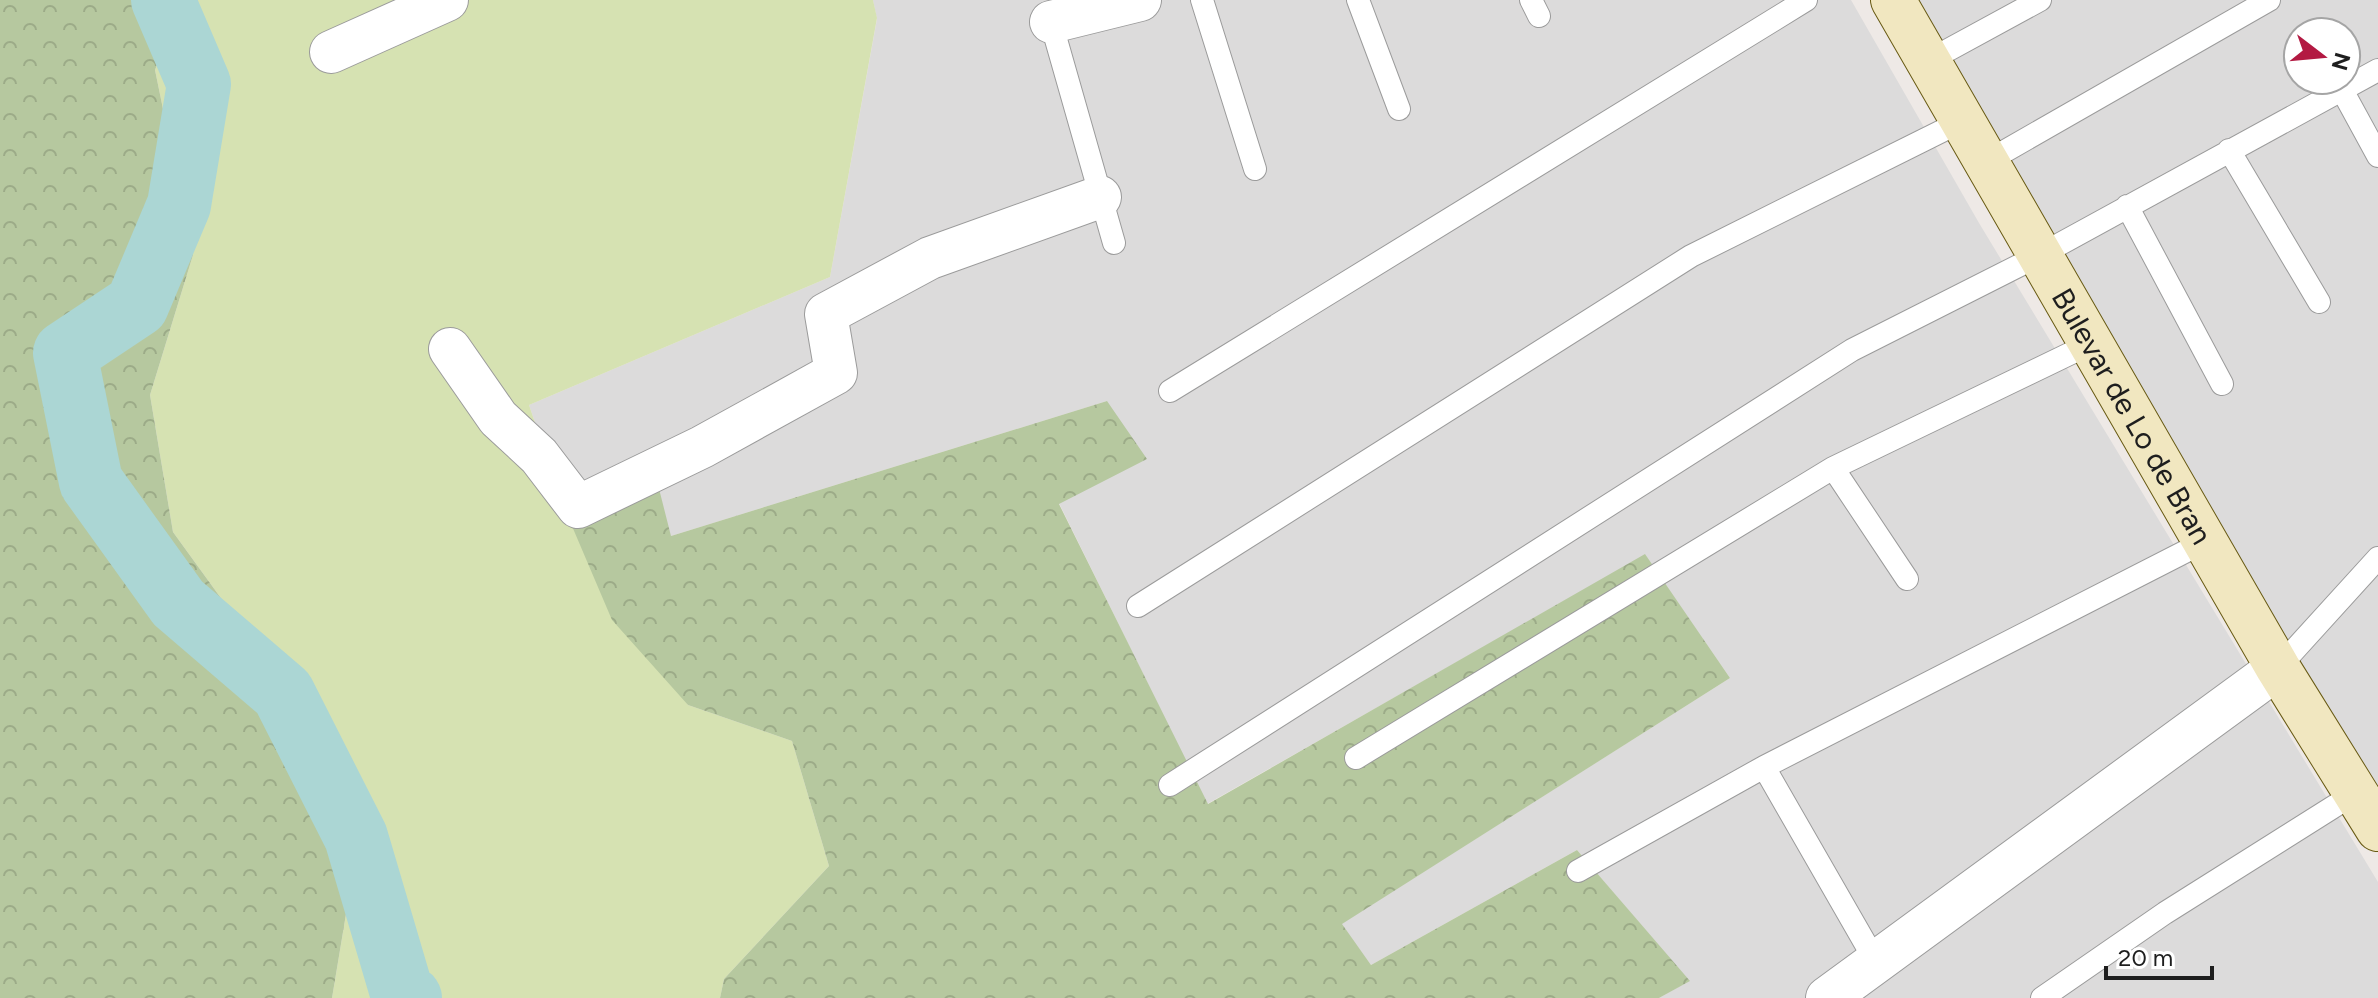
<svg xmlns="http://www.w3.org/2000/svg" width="2378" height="998" viewBox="0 0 2378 998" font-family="Figtree,sans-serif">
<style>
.residential{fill:#dcdbdb;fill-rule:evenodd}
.grass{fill:#d6e2b2}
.forest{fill:url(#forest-crowns)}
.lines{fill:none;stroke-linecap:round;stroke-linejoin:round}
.river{stroke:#abd6d4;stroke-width:64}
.lane-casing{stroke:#9b9b9b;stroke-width:24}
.street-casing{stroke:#9b9b9b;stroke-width:44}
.secondary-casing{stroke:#685a13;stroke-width:46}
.lane{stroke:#fff;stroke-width:22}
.street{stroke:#fff;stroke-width:42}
.secondary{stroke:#f1e7c0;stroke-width:44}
.labels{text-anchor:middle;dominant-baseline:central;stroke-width:6;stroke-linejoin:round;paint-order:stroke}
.street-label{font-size:30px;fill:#1e1e1e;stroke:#fff}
</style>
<defs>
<pattern id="forest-crowns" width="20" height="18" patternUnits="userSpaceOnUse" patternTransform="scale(2)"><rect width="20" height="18" fill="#b6c89f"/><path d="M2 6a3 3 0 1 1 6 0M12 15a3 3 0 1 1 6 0" fill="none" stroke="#9cab88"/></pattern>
</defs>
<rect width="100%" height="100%" fill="#eee9e6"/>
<path class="residential" d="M873,0H1851L1979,223L2378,882V998H1659L1689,981L1577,850L1371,965L1341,924L1730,678L1645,555L1207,804L1059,503L1107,401L671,536L563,505L529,405L830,277L877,19Z
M1918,0H2378V798ZM2298,32H2346V80H2298Z"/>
<path class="grass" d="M181,0H873L877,18L830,277L529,405L563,505L688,705L792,741L829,866L724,979L720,998H332L364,806L318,732L173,532L150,395L193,255L155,70Z"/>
<path class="forest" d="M0,0H181L155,70L193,255L150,395L173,532L318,732L364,806L332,998H0Z
M1107,401L1147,459L1059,504L1208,804L1645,554L1730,678L1342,924L1371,965L1577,850L1690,981L1659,998H720L724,979L829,866L792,741L688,705L612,620L563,505L653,465L671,536Z"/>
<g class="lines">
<path class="river" d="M163,0L199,84L179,205L137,305L65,353L91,482L178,603L283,693L356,837L402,993L410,998"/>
<g class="lane-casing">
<path id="lane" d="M1202,0L1255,169
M1358,0L1399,109
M1531,0L1539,16
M1051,22L1114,243
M1928,61L2040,0
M2342,90L2378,156
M2229,150L2319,302
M1986,162L2269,0
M2127,206L2222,384
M1170,391L1806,0
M1833,468L1907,579
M1138,606L1691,256L1962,121
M2278,668L2378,558
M1356,758L1833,468L2092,343
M1764,767L1876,962
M1170,785L1852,350L2040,255L2378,70
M1578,871L1764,767L2206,541
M2042,998L2165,913L2357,792"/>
</g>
<g class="street-casing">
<path id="street" d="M1051,22L1140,0
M331,52L447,0
M450,349L498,418L539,456L578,507L702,447L836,373L826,314L930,258L1100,197
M1827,998L2278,668"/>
</g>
<g class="secondary-casing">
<g id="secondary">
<path id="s1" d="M1893,0L2278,668L2378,829"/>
</g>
</g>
<use href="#lane" class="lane"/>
<use href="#street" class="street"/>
<use href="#secondary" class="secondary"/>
</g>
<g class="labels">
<g class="street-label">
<text stroke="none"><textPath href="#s1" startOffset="480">Bulevar de Lo de Bran</textPath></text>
</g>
</g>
<g transform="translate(2322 56) rotate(106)"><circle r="38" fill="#ffffff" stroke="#a5a5a5" stroke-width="2"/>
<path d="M0-6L14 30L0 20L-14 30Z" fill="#b31942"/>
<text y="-12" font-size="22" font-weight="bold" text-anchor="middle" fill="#1e1e1e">N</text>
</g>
<path d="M2106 966v12h106v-12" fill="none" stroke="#1e1e1e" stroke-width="4"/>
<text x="2118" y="966" font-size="24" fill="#1e1e1e" stroke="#ffffff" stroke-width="6" paint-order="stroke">20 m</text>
</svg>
